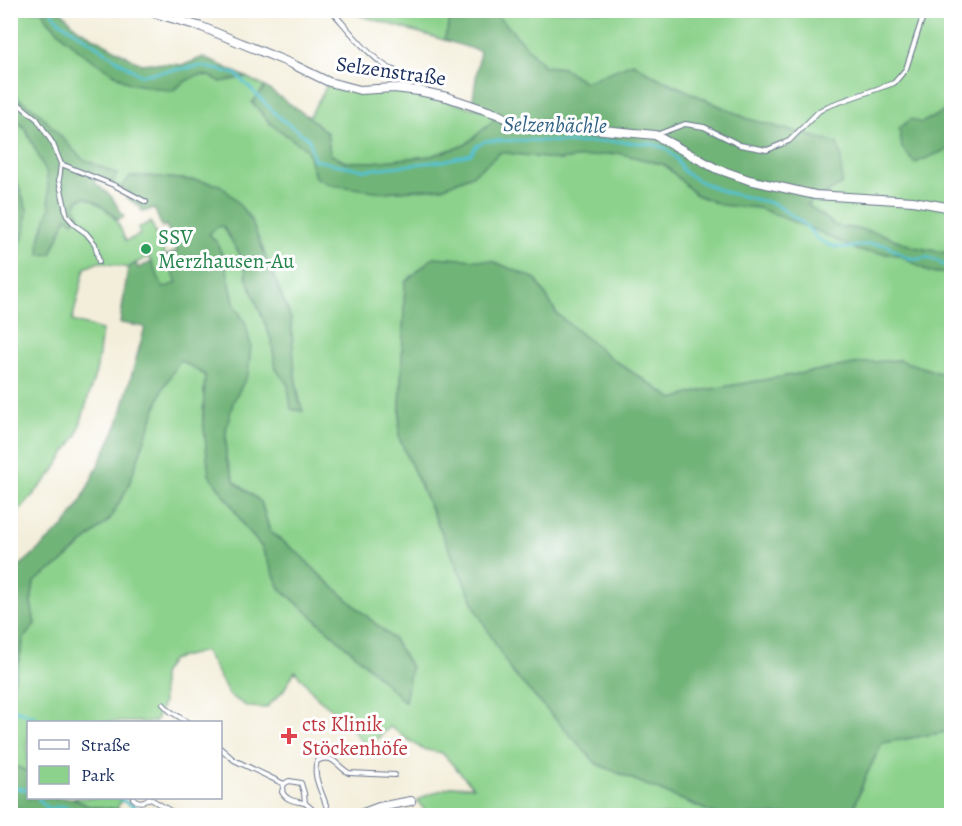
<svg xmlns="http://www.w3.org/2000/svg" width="962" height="826" viewBox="0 0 962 826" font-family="Alegreya,serif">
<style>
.green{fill:#8cd28c;stroke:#548075;stroke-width:1.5}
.forest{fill:#71b478;stroke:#46726b;stroke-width:1.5}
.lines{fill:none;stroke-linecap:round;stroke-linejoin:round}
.stream{stroke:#55c1cf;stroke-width:3}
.lane-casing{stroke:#677289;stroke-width:6}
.street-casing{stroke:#677289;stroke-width:10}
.lane{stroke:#fff;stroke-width:4}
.street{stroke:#fff;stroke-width:8}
.leisure-dot{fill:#2e9e5b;stroke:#fff;stroke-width:2}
.health-dot{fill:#e0444e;stroke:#fff;stroke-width:2}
.labels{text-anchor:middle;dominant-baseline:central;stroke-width:6;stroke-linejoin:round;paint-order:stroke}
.street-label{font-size:21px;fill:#1b2f5e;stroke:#fff}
.leisure-label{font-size:21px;fill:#27864d;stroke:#fff;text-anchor:start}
.health-label{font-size:21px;fill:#be3a42;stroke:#fff;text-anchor:start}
.water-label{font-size:22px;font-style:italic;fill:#2f6286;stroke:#fff}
</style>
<rect width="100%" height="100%" fill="#fff"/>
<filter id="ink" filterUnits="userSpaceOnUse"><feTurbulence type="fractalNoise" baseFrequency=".0167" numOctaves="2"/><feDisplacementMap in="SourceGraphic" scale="12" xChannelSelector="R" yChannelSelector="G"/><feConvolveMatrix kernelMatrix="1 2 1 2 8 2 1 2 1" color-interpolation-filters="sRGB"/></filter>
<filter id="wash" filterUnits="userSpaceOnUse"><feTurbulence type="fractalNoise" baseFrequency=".008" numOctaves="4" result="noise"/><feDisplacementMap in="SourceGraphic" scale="24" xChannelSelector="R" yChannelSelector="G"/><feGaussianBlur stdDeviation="1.35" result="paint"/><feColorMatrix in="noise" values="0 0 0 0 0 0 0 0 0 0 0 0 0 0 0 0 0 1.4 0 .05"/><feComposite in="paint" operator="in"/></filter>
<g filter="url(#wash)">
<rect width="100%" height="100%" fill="#f3eeda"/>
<path class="green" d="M11,11H42L48,20L65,38L86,56L129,83L172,91C190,78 200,68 221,82L246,77L265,87L252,103L271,124L307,150L315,177L382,192L442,188L474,174L501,152L559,160L618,153L665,165L695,194L721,205L759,208L822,233L859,251L900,255L929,272L951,274V370L946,375L899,360L861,363L700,391L673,399L612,359L557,314L536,279L492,261L405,282L399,438L479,615L597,764L718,815H429L417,801L427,795L453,786L473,787L442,753L422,749L390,727L367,748L340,715L318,698L295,671L283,691L266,708L248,707L230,696L205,651L171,660L162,675L163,704L155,722H28V772L11,764V695L24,638L35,624L31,603L34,582L61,563L110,519L128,487L163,388L180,359L205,374L203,419L231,504L244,526L261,546L280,588L359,658L404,701L394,640L322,577L299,554L270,531L261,502L235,482L226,459V430L233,402L248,374L245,322L235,307L225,262L217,243L209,234L217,227L223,226L245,263L246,276L271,339L276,369L288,385L291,409L302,411L295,376L291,319L250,218L201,181L147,176L120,188L112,184L117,174L81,158L37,111L11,93Z
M345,11H453L444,40Z
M489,11H951V108L921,124L951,148V252L947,253L914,247L881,234L865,230L836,226L806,204L837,143L748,119L652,75L633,63L585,82L563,68L544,66L503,21Z
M329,82L360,90L394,88L497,114L492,122L465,145L431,156L373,162H345L330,154L327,133L309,117Z
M11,117L25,128L47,174L50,209L40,237L51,254L67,216H80L75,208L78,200L85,197C105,204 115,215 123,234V235L126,241L140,235L138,228L151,222L177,283L163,289L149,257L136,263L128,268L99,262L85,268L72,321L102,330L97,368L77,435L53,472L11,520L10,344L15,324L18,285L14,279L19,245L25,233L27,209L11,166Z
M951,729V815L851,816L865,778L882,743L945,732Z
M72,798H122L117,809L88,806Z"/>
<path class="forest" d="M42,11H61L77,28L141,64L150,63L184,65L203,57L246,77L221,82C200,68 190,78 172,91L129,83L86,56L65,38L48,20Z
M453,11H489L503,21L544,66L563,68L585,82L633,63L652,75L748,119L837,143L841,155L842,184L807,204L836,226L865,230L881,234L914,247L946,253L951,252V274L929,272L900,255L859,251L822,233L759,208L721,205L695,194L665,165L618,153L559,160L501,152L474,174L442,188L382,192L331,185L315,177L307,150L271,124L255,105L252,103L265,87L309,117L327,133L330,154L345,162H373L431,156L465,145L492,122L497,114L472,105L480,51L444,40Z
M10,93L37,111L81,158L117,174L112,184L95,178V183L111,196L124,217L118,220C107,210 99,202 85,197L78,200L75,208L80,216L73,222L67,217L51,254L39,255L40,237L50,208L47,174L25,128L11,117Z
M951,108V148L915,163L902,148L899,128L911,119L921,123Z
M11,166L27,209L25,233L19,245L14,279L18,285L15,324L11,344Z
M147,176L201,181L220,185L232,196L250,218L291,319L295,376L298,397L303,411L291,409L288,385L276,369L271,339L246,276L245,263L223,226L217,227L209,234L217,243L225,262L235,306L245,322L251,346L248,374L233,402L226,430V459L235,482L261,502L270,532L299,554L322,577L394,640L411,667L405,702L359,658L280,588L261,546L244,526L231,504L209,475L203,419L205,375L180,360L163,388L128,487L110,519L61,563L34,582L31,603L35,624L24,638L11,695V573L29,558L64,526L79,505L118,424L145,327L120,323L128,268L136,263L138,268L152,262L163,288L177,283L166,256L177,251L166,225L162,227L154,208L143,212L140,207L126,197L128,192L120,188L130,177Z
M434,257L492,261L536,279L557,314L612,359L673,399L700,391L861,363L899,360L946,375L951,370V729L945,732L882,743L865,778L851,815H718L597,764L511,671L479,615L399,438L405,282Z
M11,764L28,772V798H72L88,806L117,809L136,815H30L11,804Z"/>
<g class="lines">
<path class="stream" d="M50,10L59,21L140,75L201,66L236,74L280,118L309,139L314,160L365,170L443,161L471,154L476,146L486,141L527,140L578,143L608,141L652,144L665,148L676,158L684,172L701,182L725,192L775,204L804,224L818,239L831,246L847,248L871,244L886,245L908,258L921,259L926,257L938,261L943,265H952
M10,189L12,192L10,199
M10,708L35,717
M10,787L28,790
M38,798L48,809C64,806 66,803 79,816
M120,799L140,810L154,816"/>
</g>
</g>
<g filter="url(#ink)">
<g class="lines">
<g class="lane-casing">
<path id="lane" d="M331,10C348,29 366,53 387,67C399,74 417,75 419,91
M10,97L37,119L53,144L61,164L116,186L146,202
M656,135L685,124L704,127L740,145L767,150L789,141L819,111L828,106L894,83L906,69L925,10
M61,164L59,180L67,216L76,226L86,233L95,244L99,262
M163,704L170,711L187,722
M220,748L234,760L284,784L289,781L301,783L304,793L305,803L313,810L316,816
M284,784L282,792C287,801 295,801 304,803
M133,798C137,803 144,803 149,798
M149,798L179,816
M329,816C326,797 311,779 317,761C334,753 336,766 349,773L395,775"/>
</g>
<g class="street-casing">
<path id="street" d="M144,10L202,27L292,64L329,82L360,90L394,88L419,91L447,97L497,114L518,125L539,127L582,128L655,135L715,168L749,180L815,195L913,201L952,208
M355,816L379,807L411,801"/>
</g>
<use href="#lane" class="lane"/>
<use href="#street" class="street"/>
</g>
</g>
<circle class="leisure-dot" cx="146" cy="249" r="6"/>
<path class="health-dot" d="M286 727h6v6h6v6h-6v6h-6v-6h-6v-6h6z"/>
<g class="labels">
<g class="street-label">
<text transform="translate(391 71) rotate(8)">Selzenstraße</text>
</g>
<g class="leisure-label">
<text x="158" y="237">SSV<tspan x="158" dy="24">Merzhausen-Au</tspan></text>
</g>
<g class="health-label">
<text x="302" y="724">cts Klinik<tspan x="302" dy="24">Stöckenhöfe</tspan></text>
</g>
<g class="water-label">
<text transform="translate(555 125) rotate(1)">Selzenbächle</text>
</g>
</g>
<rect width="962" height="826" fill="none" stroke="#fff" stroke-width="36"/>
<rect x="27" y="721" width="195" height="78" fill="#ffffff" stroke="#a4acbf" stroke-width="1.5"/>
<rect x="39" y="740" width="30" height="9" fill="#ffffff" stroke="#a4acbf" stroke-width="1.5"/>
<text x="81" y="751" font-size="18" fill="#1b2f5e">Straße</text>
<rect x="39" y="766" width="30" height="18" fill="#8cd28c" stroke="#a4acbf" stroke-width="1.5"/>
<text x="81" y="781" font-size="18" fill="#1b2f5e">Park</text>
</svg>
